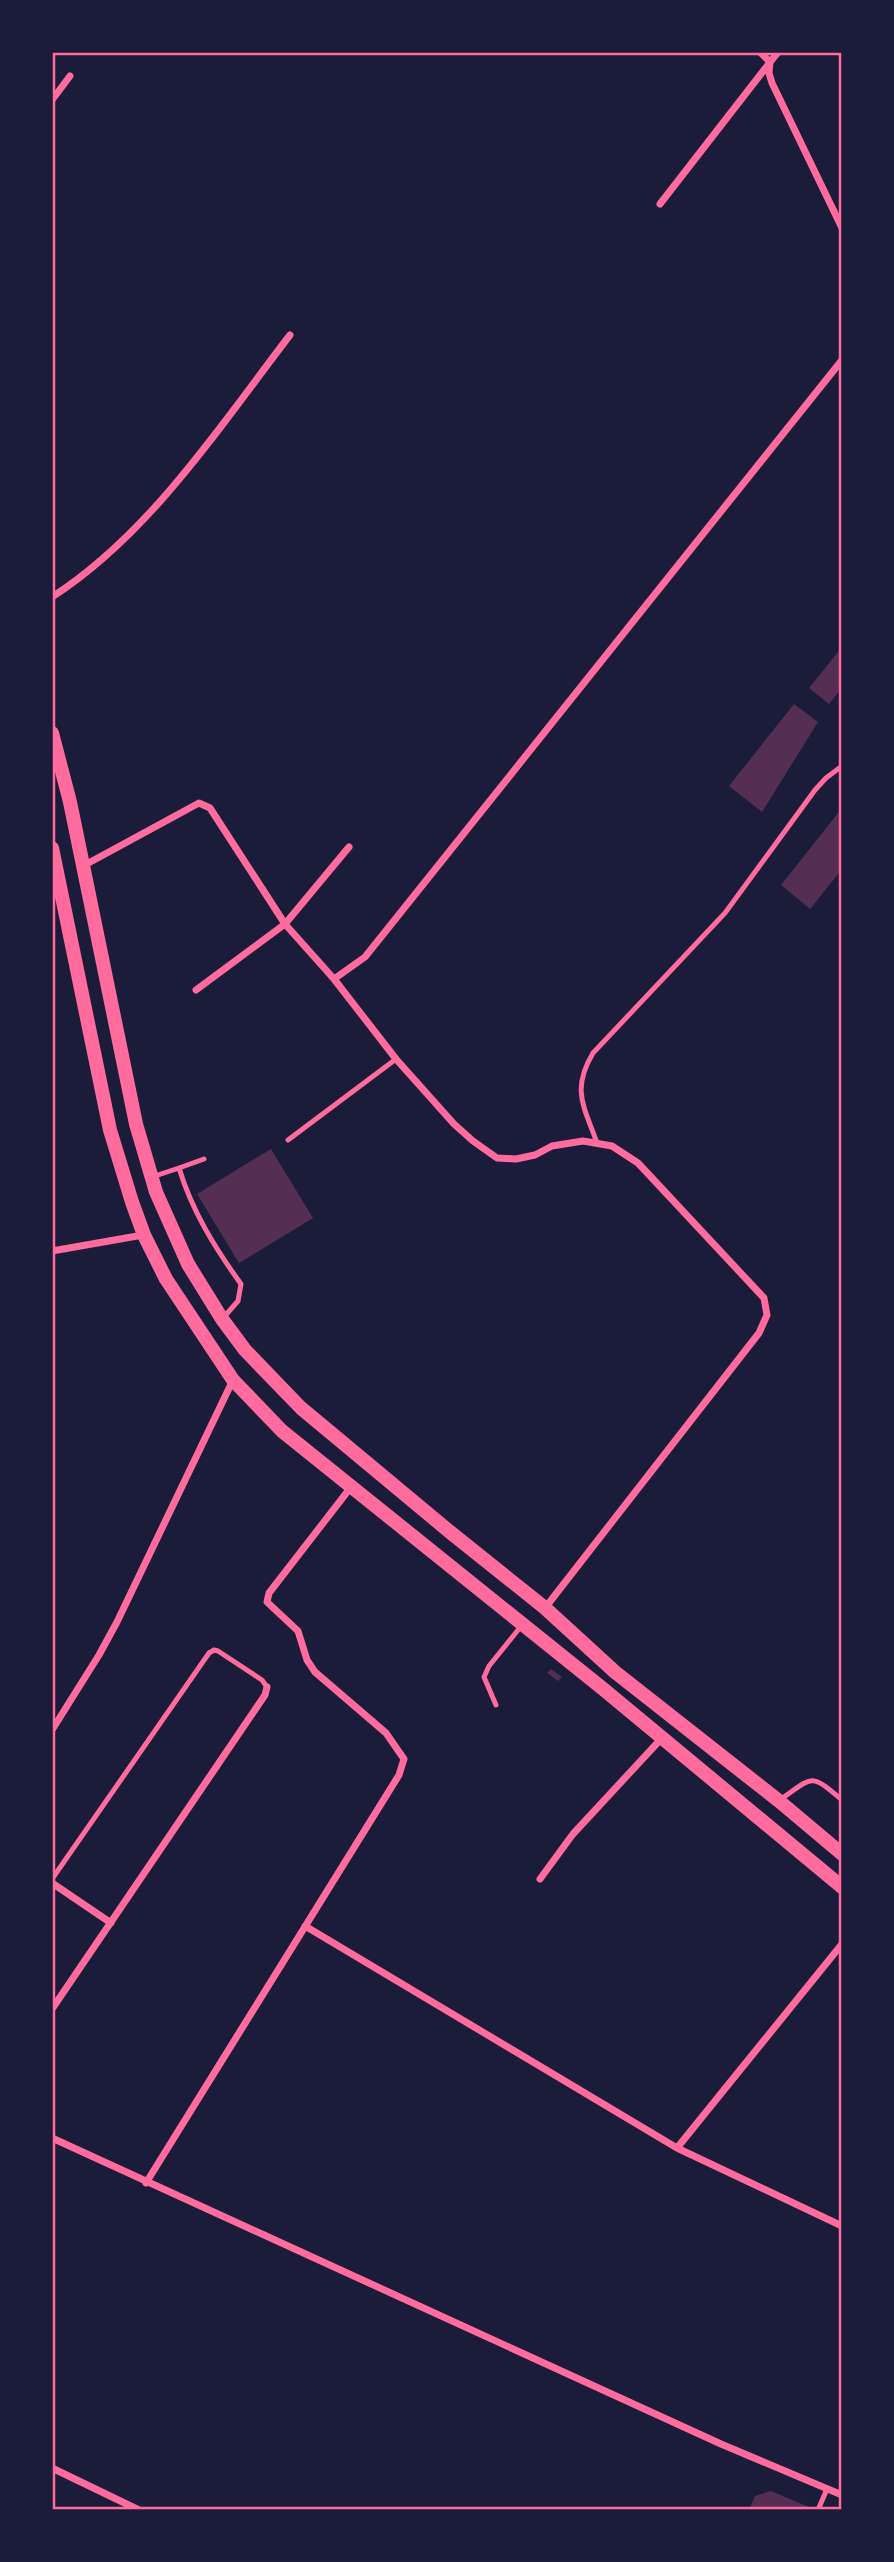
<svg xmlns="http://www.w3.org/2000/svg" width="894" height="2562" viewBox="0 0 894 2562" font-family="Cabin,sans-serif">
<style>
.building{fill:#542f53}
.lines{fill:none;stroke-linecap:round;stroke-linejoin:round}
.service{stroke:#ff6b9d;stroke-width:5}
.minor{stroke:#ff6b9d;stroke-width:7}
.secondary{stroke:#ff6b9d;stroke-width:14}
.neatline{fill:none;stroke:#ff6b9d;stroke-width:2.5}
</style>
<rect width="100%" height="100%" fill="#1b1b3a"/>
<path class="building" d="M842,647V688L829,704L809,688Z
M794,704L818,722L762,812L729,786Z
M842,808V869L810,909L781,885Z
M271,1149L313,1218L239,1263L197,1194Z
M551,1669L562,1677L558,1681L547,1673Z
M771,2491L809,2507L808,2510H749L755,2496Z"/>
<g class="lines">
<path class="service" d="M288,1140L396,1059
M597,1143C584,1106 571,1090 593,1053L725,913L815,790L826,778L842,766
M179,1168L204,1159
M155,1176L179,1168C192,1211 215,1248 241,1284L238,1301L224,1317
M496,1705L484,1677L489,1666L522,1625
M781,1799C814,1776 810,1773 842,1800
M52,1879L209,1653L214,1650L218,1651L262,1680L267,1687
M818,2510L827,2489"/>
<path class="minor" d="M760,52L770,62
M770,62L769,73L772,83L842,228
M52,100L70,76
M660,204L778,52
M52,597C150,534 220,426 290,335
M83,866L199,803L210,808L285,924L334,979L396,1059L454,1124L473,1141L497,1158L516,1159L535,1155L552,1146L583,1141L612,1146L638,1163L764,1298L767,1315L759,1333L545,1608
M334,979L365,957L842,360
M196,990L285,924L349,847
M52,1251L143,1235
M52,1730L99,1655L117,1622L233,1380
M540,1879L573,1834L661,1739
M52,1883L111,1923
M305,1926L677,2148L842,2226
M52,2009L265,1695L267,1687
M52,2138L721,2444L842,2495
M677,2148L842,1944
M146,2183L399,1775L404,1759L386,1733L315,1672L307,1660L298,1631L267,1602L269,1593L351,1487
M52,2468L139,2510"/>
<path class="secondary" d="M52,733L70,802L136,1124L156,1192L188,1264L222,1319L245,1350L301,1408L450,1532L545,1608L615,1672L779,1801L842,1854
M52,848L110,1130L132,1202L144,1235L166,1279L233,1380L282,1431L602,1688L842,1887"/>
</g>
<rect width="894" height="2562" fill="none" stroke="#1b1b3a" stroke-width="108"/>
<rect x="54" y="54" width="786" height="2454" class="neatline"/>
</svg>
